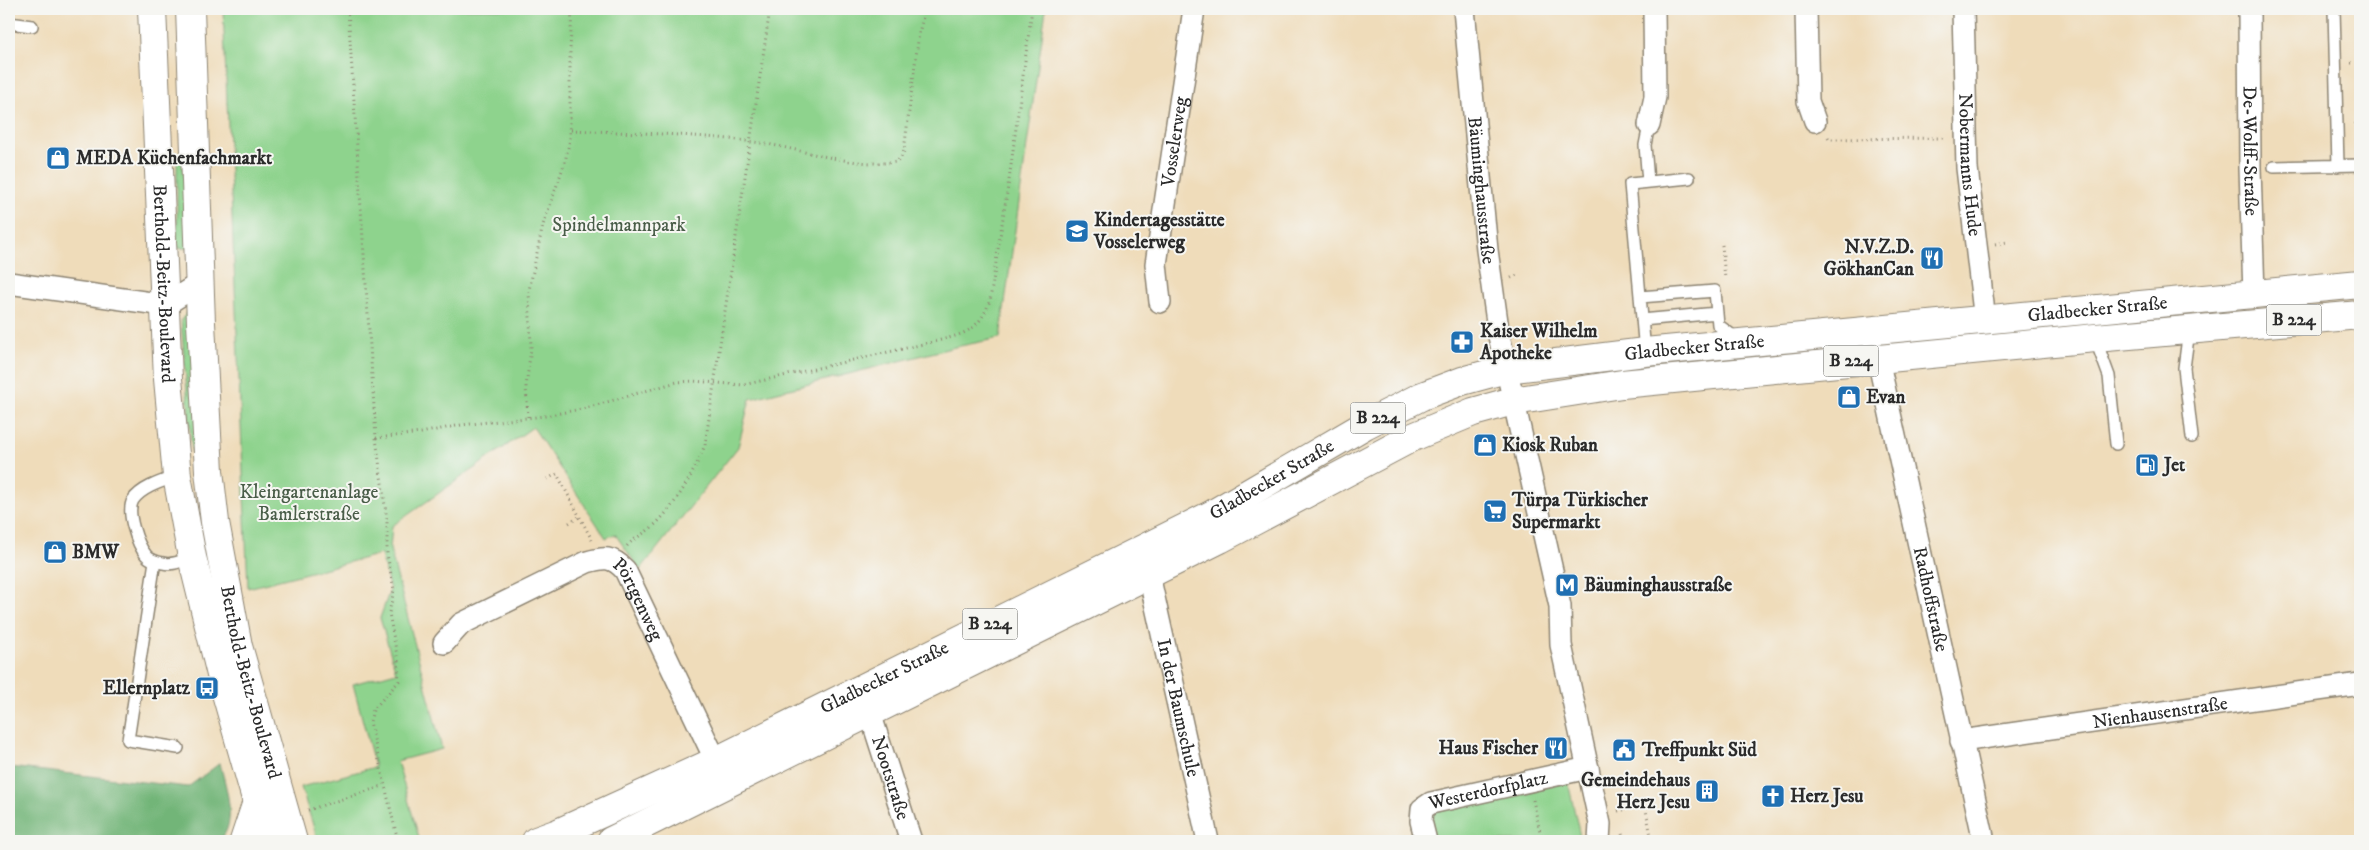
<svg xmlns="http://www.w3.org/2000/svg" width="2369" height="850" viewBox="0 0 2369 850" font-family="'IM FELL DW Pica',serif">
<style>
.green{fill:#8ed38d;stroke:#5c7f5c}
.forest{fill:#72b578;stroke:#4e7052}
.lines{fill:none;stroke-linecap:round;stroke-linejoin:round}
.lane-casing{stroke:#8d8472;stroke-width:14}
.street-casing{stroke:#8d8472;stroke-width:24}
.secondary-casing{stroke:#8d8472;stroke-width:30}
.primary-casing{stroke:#8d8472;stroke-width:30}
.path{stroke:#8d8472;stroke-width:3;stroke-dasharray:1 4;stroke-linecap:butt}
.lane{stroke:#fff;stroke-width:11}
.street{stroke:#fff;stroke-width:21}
.secondary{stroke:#fff;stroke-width:28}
.primary{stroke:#fff;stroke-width:28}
.labels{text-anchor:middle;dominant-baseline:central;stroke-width:4;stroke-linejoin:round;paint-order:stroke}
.shield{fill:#f6f6f2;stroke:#686867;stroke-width:1}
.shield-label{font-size:18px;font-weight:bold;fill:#2b2b2b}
.street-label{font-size:19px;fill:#2b2b2b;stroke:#f6f6f2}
.poi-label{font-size:19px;font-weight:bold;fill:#2b2b2b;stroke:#f6f6f2;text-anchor:start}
.park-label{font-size:19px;fill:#495d48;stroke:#f6f6f2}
</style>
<rect width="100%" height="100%" fill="#f6f6f2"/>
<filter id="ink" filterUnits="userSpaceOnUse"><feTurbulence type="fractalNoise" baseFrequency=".02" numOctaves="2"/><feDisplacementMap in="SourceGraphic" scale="10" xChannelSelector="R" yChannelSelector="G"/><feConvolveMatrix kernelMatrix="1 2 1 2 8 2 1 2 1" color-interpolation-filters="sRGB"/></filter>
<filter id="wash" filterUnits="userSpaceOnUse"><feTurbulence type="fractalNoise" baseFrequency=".0096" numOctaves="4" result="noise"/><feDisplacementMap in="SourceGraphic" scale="20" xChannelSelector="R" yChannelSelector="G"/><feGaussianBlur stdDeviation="1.12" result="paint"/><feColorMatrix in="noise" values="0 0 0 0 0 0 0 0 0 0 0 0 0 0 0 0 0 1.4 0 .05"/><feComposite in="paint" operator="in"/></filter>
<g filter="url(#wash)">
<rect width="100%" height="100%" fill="#efdcba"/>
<path class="green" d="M223,9H1046L1000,338L955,347L750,399L738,447L640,570L615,534L606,538L533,427L392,526L390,549L442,749L397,761L420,841H318L301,787L375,767L353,684L396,672L380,618L390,590L381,554L248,588Z
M177,161H183L191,248H177Z
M193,306L202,460L192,452L181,320Z
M1568,782L1581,841H1434L1429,820L1436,810Z"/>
<path class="forest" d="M220,763C225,785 239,823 219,841H9V767L188,787Z"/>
</g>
<g filter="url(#ink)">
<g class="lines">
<g class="lane-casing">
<path id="lane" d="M2334,9L2338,166
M9,23L32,26
M2274,167L2360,165
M1648,182L1645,145L1649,125
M1640,297L1715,291L1718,325L1737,339
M1642,320L1717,313
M2189,330L2184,368L2192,437
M2095,338L2109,376L2116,444
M1645,352L1630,184L1689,178
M177,476C163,481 142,487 133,500C126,512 137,544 146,555C149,559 157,562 163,563C173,566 183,560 192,557
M155,561L128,740L178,748"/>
</g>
<g class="street-casing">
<g id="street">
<path id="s1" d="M1464,9L1487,250L1499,336L1560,606L1561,645L1600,824L1599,841"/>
<path d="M1806,9L1808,101L1815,121"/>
<path id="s2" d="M1963,9L1967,168L1985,321"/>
<path id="s3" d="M2249,9L2250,168L2254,295"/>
<path d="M1649,125L1655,97L1654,9"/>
<path d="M9,283L165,305L200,283"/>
<path id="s4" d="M1160,302L1156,264L1194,9"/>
<path id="s5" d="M1878,359L1984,841"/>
<path id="s6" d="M1149,575L1208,841"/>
<path id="s7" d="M444,643L461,624L587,562C604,557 612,556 625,570L716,761"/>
<path id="s8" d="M870,713L911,841"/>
<path id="s9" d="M1961,741L2360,684"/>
<path id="s10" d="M1426,841L1421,821L1422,809L1431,803L1588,768"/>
</g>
</g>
<g class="secondary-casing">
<g id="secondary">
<path id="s11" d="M152,9L168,379L177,476L192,557L223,683L268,841"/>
<path id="s12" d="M190,9L201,323L209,471L215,522L238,646L293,841"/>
<path d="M244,841L257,802"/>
</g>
</g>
<g class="primary-casing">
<g id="primary">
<path id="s13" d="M536,841L558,833L716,761L1211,515L1365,425L1422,396L1462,381L1506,369L1645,352L2360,284"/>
<path d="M611,841L1220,539L1413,437L1473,412L1513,401L1622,384L2095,338L2360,315"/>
</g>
</g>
<path class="path" d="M348,9L376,438L387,521V554L394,590L389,613L398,661L399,681L373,710L370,722L398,841
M2351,63H2360
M2355,124V128H2360
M571,130C632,133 694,134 754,142C800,148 850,168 896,162L901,158L904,151L919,33L925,9
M1828,137L1829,139L1946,138
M1995,244L2007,242
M1722,245L1725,279
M1511,278L1517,275
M528,417L526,387L531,348L529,290L543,225L565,162L570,139V51L572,9
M376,438L421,433L461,425L545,416L586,408L677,382L693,381L743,385L937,341C965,334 980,330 990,300L1009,180L1032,9
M547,479L557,474L592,540
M569,523L579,517
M627,546C634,538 644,534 652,527C674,509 695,471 705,445L770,9
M1533,800L1542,841
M308,810L383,786
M1618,811L1645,805L1652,841
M1622,834L1624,841"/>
<use href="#lane" class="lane"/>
<use href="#street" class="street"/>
<use href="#secondary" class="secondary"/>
<use href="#primary" class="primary"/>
</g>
</g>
<defs>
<g id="shop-square" transform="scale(1.25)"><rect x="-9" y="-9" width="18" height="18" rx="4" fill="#1f6fb2" stroke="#f6f6f2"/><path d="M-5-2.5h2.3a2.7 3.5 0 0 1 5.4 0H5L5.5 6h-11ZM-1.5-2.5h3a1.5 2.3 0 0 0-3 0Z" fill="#fff"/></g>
<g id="school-square" transform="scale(1.25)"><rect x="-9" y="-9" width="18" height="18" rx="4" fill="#1f6fb2" stroke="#f6f6f2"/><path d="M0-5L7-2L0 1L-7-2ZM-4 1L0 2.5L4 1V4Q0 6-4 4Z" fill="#fff"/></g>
<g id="restaurant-square" transform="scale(1.25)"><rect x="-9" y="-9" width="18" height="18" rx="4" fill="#1f6fb2" stroke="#f6f6f2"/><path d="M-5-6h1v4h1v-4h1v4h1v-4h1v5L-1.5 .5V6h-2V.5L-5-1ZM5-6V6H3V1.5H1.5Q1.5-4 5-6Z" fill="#fff"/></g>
<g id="pharmacy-square" transform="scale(1.25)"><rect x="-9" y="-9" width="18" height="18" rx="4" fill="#1f6fb2" stroke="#f6f6f2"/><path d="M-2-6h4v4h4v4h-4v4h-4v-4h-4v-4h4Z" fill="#fff"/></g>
<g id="fuel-square" transform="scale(1.25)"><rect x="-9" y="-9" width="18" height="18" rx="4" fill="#1f6fb2" stroke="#f6f6f2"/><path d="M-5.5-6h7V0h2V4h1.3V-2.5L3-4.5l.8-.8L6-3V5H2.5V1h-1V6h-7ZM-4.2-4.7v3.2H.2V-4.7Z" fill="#fff"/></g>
<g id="supermarket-square" transform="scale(1.25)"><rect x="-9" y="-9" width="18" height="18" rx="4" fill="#1f6fb2" stroke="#f6f6f2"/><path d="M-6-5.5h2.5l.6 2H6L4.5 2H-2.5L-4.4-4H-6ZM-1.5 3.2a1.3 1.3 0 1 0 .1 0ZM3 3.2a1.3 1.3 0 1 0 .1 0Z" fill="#fff"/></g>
<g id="metro-square" transform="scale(1.25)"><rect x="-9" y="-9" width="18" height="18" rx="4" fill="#1f6fb2" stroke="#f6f6f2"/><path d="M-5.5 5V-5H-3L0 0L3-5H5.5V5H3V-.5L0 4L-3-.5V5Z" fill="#fff"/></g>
<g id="bus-square" transform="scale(1.25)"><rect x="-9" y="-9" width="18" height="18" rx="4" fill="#1f6fb2" stroke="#f6f6f2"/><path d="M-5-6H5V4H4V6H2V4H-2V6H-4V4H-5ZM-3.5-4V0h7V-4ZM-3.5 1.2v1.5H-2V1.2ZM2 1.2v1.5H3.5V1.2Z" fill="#fff"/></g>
<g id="civic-square" transform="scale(1.25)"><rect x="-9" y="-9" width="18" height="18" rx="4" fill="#1f6fb2" stroke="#f6f6f2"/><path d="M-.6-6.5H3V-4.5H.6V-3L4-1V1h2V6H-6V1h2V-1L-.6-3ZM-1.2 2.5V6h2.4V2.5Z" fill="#fff"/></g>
<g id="building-square" transform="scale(1.25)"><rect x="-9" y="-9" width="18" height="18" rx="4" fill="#1f6fb2" stroke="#f6f6f2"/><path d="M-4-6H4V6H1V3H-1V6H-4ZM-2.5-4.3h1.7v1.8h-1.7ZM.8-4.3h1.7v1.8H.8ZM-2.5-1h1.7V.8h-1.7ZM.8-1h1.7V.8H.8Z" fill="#fff"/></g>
<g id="church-square" transform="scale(1.25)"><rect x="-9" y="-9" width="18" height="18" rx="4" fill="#1f6fb2" stroke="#f6f6f2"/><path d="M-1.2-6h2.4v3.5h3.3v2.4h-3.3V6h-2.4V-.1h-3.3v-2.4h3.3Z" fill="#fff"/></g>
</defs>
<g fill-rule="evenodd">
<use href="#shop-square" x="58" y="158"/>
<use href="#school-square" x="1077" y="231"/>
<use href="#restaurant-square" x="1932" y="258"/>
<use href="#pharmacy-square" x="1462" y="342"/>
<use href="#shop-square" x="1849" y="397"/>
<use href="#shop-square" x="1485" y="445"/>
<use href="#fuel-square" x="2147" y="465"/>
<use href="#supermarket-square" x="1495" y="511"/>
<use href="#shop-square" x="55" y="552"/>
<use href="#metro-square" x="1567" y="585"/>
<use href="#bus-square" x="207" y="688"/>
<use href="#restaurant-square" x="1556" y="748"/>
<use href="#civic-square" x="1624" y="750"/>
<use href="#building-square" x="1707" y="791"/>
<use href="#church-square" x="1773" y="796"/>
</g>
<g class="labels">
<g class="shield">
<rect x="2266.5" y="304.5" width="55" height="31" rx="4"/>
<rect x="1823.5" y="345.5" width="55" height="31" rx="4"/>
<rect x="1350.5" y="402.5" width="55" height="31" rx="4"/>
<rect x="962.5" y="608.5" width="55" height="31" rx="4"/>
</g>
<g class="shield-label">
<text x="2294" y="320">B 224</text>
<text x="1851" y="361">B 224</text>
<text x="1378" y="418">B 224</text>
<text x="990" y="624">B 224</text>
</g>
<g class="street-label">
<text stroke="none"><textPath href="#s4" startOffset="162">Vosselerweg</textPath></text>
<text stroke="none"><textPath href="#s3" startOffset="142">De-Wolff-Straße</textPath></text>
<text stroke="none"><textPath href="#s2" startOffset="156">Nobermanns Hude</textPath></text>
<text stroke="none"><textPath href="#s1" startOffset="182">Bäuminghausstraße</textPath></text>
<text stroke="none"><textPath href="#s11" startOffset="275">Berthold-Beitz-Boulevard</textPath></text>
<text stroke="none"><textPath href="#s13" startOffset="1675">Gladbecker Straße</textPath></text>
<text stroke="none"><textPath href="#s13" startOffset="1270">Gladbecker Straße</textPath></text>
<text stroke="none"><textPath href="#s13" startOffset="820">Gladbecker Straße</textPath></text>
<text stroke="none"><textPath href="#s5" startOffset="246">Radhoffstraße</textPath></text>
<text stroke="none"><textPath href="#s7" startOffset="240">Pörtgenweg</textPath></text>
<text stroke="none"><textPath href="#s13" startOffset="385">Gladbecker Straße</textPath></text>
<text stroke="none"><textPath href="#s12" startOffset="678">Berthold-Beitz-Boulevard</textPath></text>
<text stroke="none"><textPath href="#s6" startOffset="136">In der Baumschule</textPath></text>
<text stroke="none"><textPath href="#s9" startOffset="201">Nienhausenstraße</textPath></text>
<text stroke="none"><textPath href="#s8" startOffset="68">Nootstraße</textPath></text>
<text stroke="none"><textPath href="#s10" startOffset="102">Westerdorfplatz</textPath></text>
</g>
<g class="poi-label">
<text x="76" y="158">MEDA Küchenfachmarkt</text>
<text x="1094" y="220">Kindertagesstätte<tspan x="1094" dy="22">Vosselerweg</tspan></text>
<text x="1914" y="247" text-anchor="end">N.V.Z.D.<tspan x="1914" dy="22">GökhanCan</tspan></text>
<text x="1480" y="331">Kaiser Wilhelm<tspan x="1480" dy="22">Apotheke</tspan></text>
<text x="1866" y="397">Evan</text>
<text x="1502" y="445">Kiosk Ruban</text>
<text x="2164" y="465">Jet</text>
<text x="1512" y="500">Türpa Türkischer<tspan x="1512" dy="22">Supermarkt</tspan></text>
<text x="72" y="552">BMW</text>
<text x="1584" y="585">Bäuminghausstraße</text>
<text x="190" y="688" text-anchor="end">Ellernplatz</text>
<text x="1538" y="748" text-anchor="end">Haus Fischer</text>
<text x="1642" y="750">Treffpunkt Süd</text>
<text x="1690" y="780" text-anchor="end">Gemeindehaus<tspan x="1690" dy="22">Herz Jesu</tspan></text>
<text x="1790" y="796">Herz Jesu</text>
</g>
<g class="park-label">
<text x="619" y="225">Spindelmannpark</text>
<text x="309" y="492">Kleingartenanlage<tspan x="309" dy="22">Bamlerstraße</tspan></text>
</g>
</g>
<rect width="2369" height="850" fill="none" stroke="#f6f6f2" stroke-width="30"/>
</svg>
